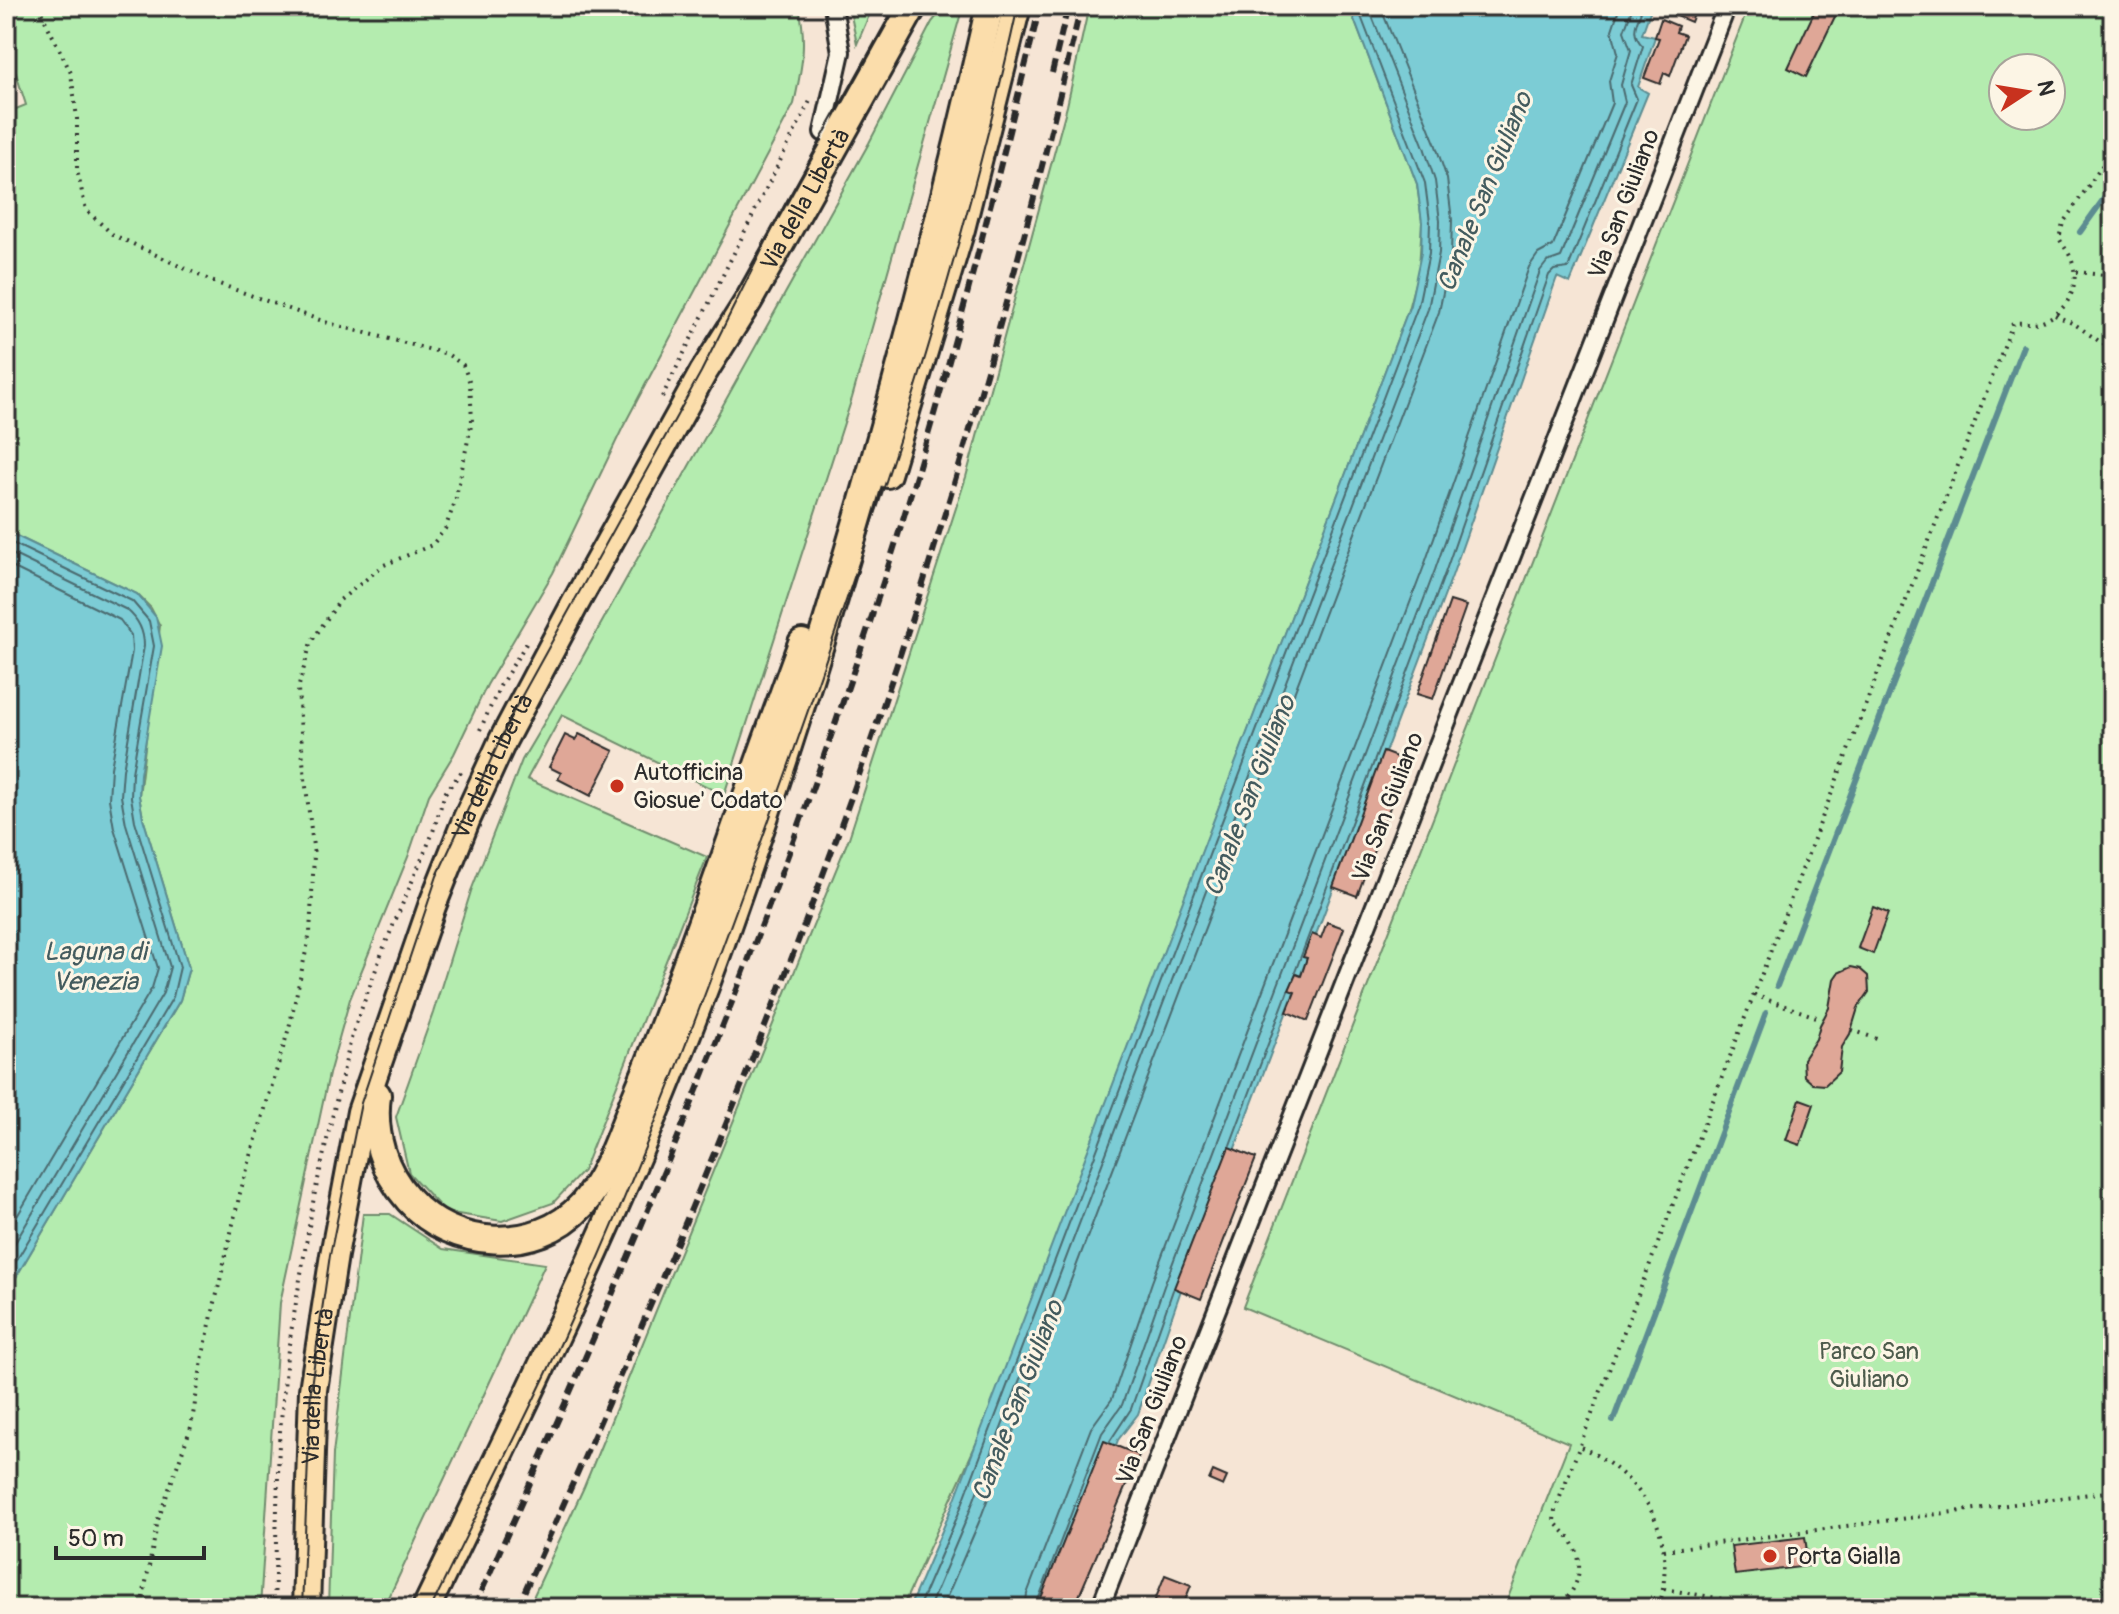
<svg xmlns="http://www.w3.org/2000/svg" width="2119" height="1614" viewBox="0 0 2119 1614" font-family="Pangolin,sans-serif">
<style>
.green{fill:#b4ecaf;stroke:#708c6d;stroke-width:2;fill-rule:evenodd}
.water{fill:#7cccd5;stroke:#5c8c91;stroke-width:2}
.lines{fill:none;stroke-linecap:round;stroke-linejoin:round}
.shore{stroke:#4b6b6f;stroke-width:2}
.stream{stroke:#5c8c91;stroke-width:6}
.building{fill:#dfa797;stroke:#2b2b2b;stroke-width:2}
.minor-casing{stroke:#2b2b2b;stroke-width:22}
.trunk-casing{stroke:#2b2b2b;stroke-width:32}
.path{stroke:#2b2b2b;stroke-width:4;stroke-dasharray:2 6;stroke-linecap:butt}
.minor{stroke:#fcf5e5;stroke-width:16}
.trunk{stroke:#fbddab;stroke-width:26}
.tram{stroke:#2b2b2b;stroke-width:2}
.rail{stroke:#2b2b2b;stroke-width:6;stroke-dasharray:12 6;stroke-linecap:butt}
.poi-dot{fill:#c8321e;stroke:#fcf5e5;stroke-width:3}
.labels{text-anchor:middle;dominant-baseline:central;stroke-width:6;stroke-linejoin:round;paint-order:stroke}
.street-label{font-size:24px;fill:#2b2b2b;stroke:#fcf5e5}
.poi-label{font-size:24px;fill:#2b2b2b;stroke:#fcf5e5;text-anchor:start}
.park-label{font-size:24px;fill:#4d5b4c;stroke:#fcf5e5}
.water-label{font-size:26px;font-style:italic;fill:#435b5e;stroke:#fcf5e5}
</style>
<rect width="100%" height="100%" fill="#f6e5d5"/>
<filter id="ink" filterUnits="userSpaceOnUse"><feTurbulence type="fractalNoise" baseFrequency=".0125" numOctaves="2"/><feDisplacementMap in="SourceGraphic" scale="16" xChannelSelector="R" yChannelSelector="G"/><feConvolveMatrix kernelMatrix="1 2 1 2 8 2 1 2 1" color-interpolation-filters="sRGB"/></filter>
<g filter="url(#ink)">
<path class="green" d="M6,6H799C807,44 802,67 794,104L623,427L553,573L487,685L454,754L429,795L408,857L350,999L329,1074L280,1303L260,1608H6V1294L180,1000L189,968L143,818L139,796L160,626L151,608L137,594L6,531V113L26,105L6,42Z
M849,6H873L857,44Z
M945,6H963L852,398L724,795L562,715L527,779L707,857L583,1171L553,1203L502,1221L445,1212L409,1173L396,1117L433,1013L471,891L522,760L577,667L869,143L932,22Z
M1089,6H1349L1417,184L1422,222L1419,268L1407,313L981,1433L902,1608H528L584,1487L849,838L966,477L1067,106Z
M1749,6H2113V1608H1504L1569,1443L1243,1307ZM2003,68H2051V116H2003Z
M363,1214H390L443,1249L545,1264L384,1608H328L333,1454Z"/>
<path class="water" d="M1349,6H1652L1642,34L1655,37L1638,87L1648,93L1570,283L1557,277L1452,576L1180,1293L1138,1414L1118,1440L1054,1608H909L950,1512L1410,305L1421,253L1422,222L1417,184Z
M6,531L137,594L156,617L162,646L140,774L139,796L143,818L189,968L180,1000L6,1294Z"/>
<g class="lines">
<path class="shore" d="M6,540L132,601L149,621L154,646L132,773L131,797L135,821L180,967L173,997L6,1278
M6,551L127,610C138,619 144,630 144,646L123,770L121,796L126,824L170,967L163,993L6,1258
M6,564L120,620L131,635L132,651L111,768L109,799L114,828L158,968L152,988L6,1235
M1295,972L1445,573L1549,275L1554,270L1568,268L1637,99L1631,85L1643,46C1629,32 1637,23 1643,6
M1230,1145L1288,991
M1110,1441L1131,1409L1173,1290
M1037,1603L1102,1433L1122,1405L1164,1286L1435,570L1540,271L1547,262L1561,257L1625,102L1621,85L1631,50L1624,31L1633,6
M918,1608L958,1515L1418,306L1429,253L1430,222L1425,183L1357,6
M929,1608L967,1518L1428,309L1439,253L1440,221L1435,181L1424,147L1368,6
M942,1608L979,1522L1439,312L1451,254L1452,220L1447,179L1435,143L1380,6
M1025,1608L1027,1594L1091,1428L1112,1399L1152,1282L1424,566L1529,267L1538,254L1553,246L1612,103L1609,81L1618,53L1612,30L1620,6"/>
<path class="stream" d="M2080,232L2113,186
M1777,986L2023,346
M1613,1421L1766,1013"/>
</g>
<path class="building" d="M1663,6H1697L1691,22L1662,10Z
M1817,6H1840L1806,77L1788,68Z
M1661,19L1678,26L1676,32L1685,35L1670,76L1664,73L1660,84L1644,78L1659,38L1655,37Z
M1450,601L1466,606L1433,699L1417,694Z
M579,734L614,751L591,796L558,779L561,773L549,767L565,735L575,740Z
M1383,752L1407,761L1357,896L1333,887Z
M1873,907L1888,913L1873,954L1858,948Z
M1327,922L1344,928L1308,1021L1287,1012L1295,992L1289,990L1296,974L1301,976L1307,958L1303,957L1312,934L1321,938Z
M1851,967L1860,969L1868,976L1869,992L1858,1008L1850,1034L1842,1047L1839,1072L1825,1085L1813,1084L1804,1076L1803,1059L1816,1039L1820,1025L1829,1008L1834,979L1838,973Z
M1800,1099L1814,1104L1800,1145L1786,1140Z
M1229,1147L1256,1158L1201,1299L1174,1288Z
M1104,1441L1139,1455L1074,1608H1037Z
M1213,1471L1227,1477L1223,1486L1209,1480Z
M1805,1537L1809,1566L1735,1575L1731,1546Z
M1165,1575L1191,1585L1182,1608H1152Z"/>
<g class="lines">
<g class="minor-casing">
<path id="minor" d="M823,132L841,52L833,6
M1100,1608L1727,6"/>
</g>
<g class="trunk-casing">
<g id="trunk">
<path d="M887,474L961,229L1017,6"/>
<path d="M377,1095C372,1134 383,1171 409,1200C452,1249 536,1255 582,1205C609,1175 622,1128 638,1091C664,1030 685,967 708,905C739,818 770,730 802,643"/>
<path id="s1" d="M306,1608L313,1390L334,1255L361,1112L432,906L467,818L503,740L575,604L703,373L749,300L913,6"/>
<path d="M426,1608C531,1390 639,1172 721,943C830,637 918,323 990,6"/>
</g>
</g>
<path class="path" d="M38,6L71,73L77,118V170L86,210L112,234L211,281L328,323L447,354L463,365L470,383L472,421L455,502L445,529L432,545L384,565L340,600L311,642L298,689L303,761L314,855L310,933L289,1028L240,1193L203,1355L191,1427L158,1520L141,1608
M2076,272L2113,276
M2055,315L2076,325L2113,351
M662,397L810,101
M480,730L500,686L529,639
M1754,995L1822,1019
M1852,1030L1877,1039
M1581,1447C1647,1479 1678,1535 1659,1608
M1664,1550L2113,1491
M1664,1589L1776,1608
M274,1608L279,1442L287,1356L314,1197L331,1122L352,1035L384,947L432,835L445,793L462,771
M1556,1608C1578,1593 1587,1563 1571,1540C1566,1533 1559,1528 1554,1521L1555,1510L2013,323C2022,322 2030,324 2039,322C2066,315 2081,287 2072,261C2069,252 2063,246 2059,238L2063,223L2113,150
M2106,1608L2104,1557L2113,1496"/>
<use href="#minor" class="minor"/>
<use href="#trunk" class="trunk"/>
<path class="tram" d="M302,1608L311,1386L330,1255L361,1103L437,876L514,710L701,372L784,206L895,6
M431,1608C474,1518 521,1429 563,1338C648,1153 718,962 787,770C876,520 961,266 1018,6"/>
<path class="rail" d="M1052,73L1068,6
M474,1608C628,1268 773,923 888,567C947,382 994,194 1040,6
M517,1608C647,1320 772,1028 875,729C956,493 1024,250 1081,6"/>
</g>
</g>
<g class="poi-dot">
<circle cx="617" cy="786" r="8"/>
<circle cx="1770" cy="1556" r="8"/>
</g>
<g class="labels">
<g class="street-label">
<text stroke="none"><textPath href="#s1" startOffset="1518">Via della Libertà</textPath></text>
<text transform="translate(1624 204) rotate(-69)">Via San Giuliano</text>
<text stroke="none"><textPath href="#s1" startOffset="870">Via della Libertà</textPath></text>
<text transform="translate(1388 807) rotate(-69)">Via San Giuliano</text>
<text stroke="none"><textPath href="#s1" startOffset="222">Via della Libertà</textPath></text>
<text transform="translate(1152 1410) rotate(-69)">Via San Giuliano</text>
</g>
<g class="poi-label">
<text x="633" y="772">Autofficina<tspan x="633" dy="28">Giosue' Codato</tspan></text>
<text x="1786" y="1556">Porta Gialla</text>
</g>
<g class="park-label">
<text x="1869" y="1351">Parco San<tspan x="1869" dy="28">Giuliano</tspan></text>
</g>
<g class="water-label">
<text transform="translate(1485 192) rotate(-68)">Canale San Giuliano</text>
<text transform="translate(1250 796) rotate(-69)">Canale San Giuliano</text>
<text x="95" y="952">Laguna di<tspan x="95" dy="30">Venezia</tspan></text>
<text transform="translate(1018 1401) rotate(-69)">Canale San Giuliano</text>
</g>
</g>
<rect width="2119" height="1614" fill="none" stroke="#fcf5e5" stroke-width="32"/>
<rect x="16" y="16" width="2087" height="1582" fill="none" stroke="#2b2b2b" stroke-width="3" filter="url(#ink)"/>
<g transform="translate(2027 92) rotate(78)"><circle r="38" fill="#fcf5e5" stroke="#a8a49b" stroke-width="2"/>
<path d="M0-6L14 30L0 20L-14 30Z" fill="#c8321e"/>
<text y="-12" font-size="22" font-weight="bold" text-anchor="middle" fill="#2b2b2b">N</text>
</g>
<path d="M56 1546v12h148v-12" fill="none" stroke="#2b2b2b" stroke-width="4"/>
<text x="68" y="1546" font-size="24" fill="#2b2b2b" stroke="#fcf5e5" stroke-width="6" paint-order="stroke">50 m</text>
</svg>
